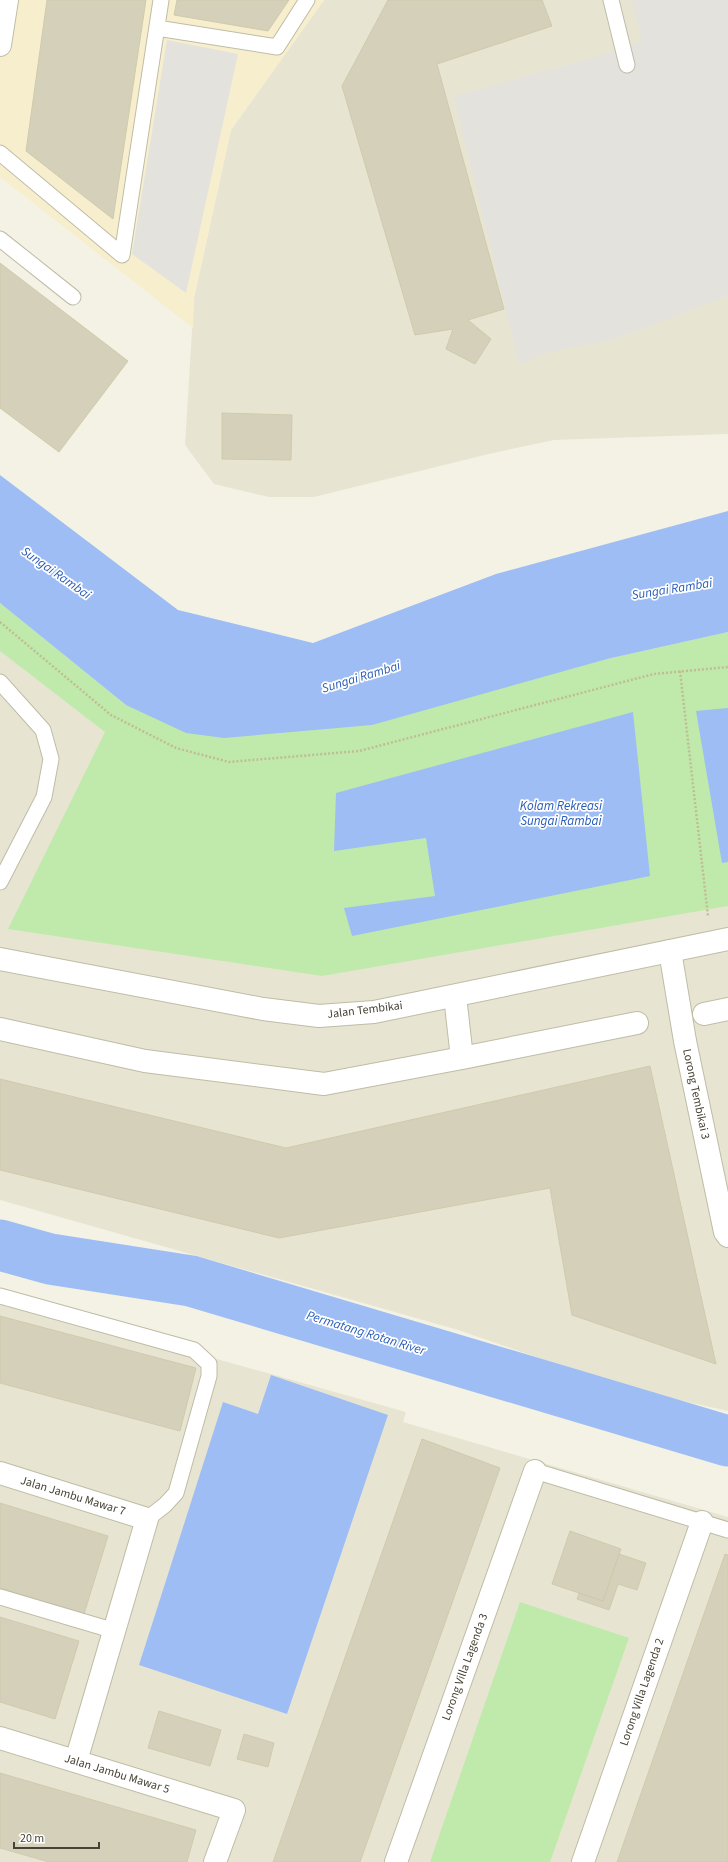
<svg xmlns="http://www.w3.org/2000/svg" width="728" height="1862" viewBox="0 0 728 1862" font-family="'Source Sans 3',sans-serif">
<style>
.residential{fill:#e7e5d2}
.commercial{fill:#f7eece}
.green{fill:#bfeaab}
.parking{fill:#e3e2dd}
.water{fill:#9dbdf4}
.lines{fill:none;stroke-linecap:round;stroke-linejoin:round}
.river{stroke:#9dbdf4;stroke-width:51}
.building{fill:#d5d0b9;stroke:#d0caac}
.service-casing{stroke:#bfbca6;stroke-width:17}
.minor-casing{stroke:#bfbca6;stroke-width:24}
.tertiary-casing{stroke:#bfbca6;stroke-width:24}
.path{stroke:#c1bc97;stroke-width:2.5;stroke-dasharray:2 2;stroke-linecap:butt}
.service{stroke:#fff;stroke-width:15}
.minor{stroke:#fff;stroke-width:22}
.tertiary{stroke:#fff;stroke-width:22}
.labels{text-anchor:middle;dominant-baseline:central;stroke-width:3.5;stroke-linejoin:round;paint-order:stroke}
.street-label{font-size:12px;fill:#464334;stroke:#fff}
.water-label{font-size:13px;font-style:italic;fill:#285bb7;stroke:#fff}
</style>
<rect width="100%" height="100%" fill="#f3f2e4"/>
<path class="residential" d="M324,0H728V434L554,440L493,453L314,497H269L214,484L185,445L194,298L231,130Z
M0,603L126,705L607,659L728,632V1411L629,1389L458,1330L0,1200Z
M0,1298L406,1412L403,1422L728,1517V1862H0Z"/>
<path class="commercial" d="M0,0H324L231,130L194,298L193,328L0,177Z"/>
<path class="green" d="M0,603L126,705L607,659L728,632V906L322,976L8,929L105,732L0,651Z
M520,1602L629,1638L550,1862H430Z"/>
<path class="parking" d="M632,0H728V296L615,339L546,353L519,364L454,96L599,56L642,41Z
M167,40L238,54L186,293L132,254Z"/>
<path class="water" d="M0,475L178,610L313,643L496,574L728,511V632L607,659L372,725L224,738L186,733L126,705L0,603Z
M728,708V862L722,863L696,711Z
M633,712L650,876L352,936L344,908L435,896L426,838L334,851L336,793Z
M271,1375L388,1415L287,1714L139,1665L223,1402L258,1414Z"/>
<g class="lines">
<path class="river" d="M0,1245L50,1259L191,1281L728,1441"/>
</g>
<path class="building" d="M47,0H146L113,219L26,151Z
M177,0H289L268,31L174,15Z
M388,0H542L552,26L437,64L504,309L468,320L491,339L475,364L446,349L453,329L415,335L342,86Z
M0,263L128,361L59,452L0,408Z
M222,413L292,415L291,460L222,459Z
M650,1066L716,1364L572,1315L550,1188L279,1238L0,1170V1079L286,1148Z
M0,1316L196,1368L180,1431L0,1383Z
M422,1439L500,1468L360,1862H273Z
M0,1503L108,1536L84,1614L0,1588Z
M570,1531L621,1549L603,1601L552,1584Z
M619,1554L646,1563L637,1590L618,1584L609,1610L577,1599L579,1593L603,1601Z
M725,1554L728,1555V1862H617Z
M0,1617L79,1641L55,1719L0,1702Z
M159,1711L221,1730L210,1766L148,1748Z
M244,1734L274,1743L268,1767L237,1759Z
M0,1773L196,1830L187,1862H49L0,1848Z"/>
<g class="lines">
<g class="service-casing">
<path id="service" d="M611,0L627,65
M157,28L277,47L307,0
M0,153L122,255L161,0
M0,239L73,297
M0,682L43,730L51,759L44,797L0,882
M0,1296L194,1350L209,1364V1376L176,1493L165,1505L147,1519
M535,1471L728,1530
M0,1597L115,1631"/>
</g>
<g class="minor-casing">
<path id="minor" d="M0,45L7,0
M670,951L685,1041L725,1232L728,1236
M704,1014L728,1009
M0,1029L145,1061L324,1084L462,1058L455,996
M462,1058L637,1023
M0,1473L147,1519L76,1761
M0,1738L234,1810L215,1862
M396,1862L535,1471
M583,1862L702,1522"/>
</g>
<g class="tertiary-casing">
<path id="tertiary" d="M0,959L263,1009L319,1016L374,1012L728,939"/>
</g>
<path class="path" d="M0,622L111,715L176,748L229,762L359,751L654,674L728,667
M680,671L708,916"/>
<use href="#service" class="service"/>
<use href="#minor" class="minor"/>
<use href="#tertiary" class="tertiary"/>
</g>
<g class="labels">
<g class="street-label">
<text transform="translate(365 1010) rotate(-7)">Jalan Tembikai</text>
<text transform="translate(696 1094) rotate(78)">Lorong Tembikai 3</text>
<text transform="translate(73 1496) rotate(17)">Jalan Jambu Mawar 7</text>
<text transform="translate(465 1667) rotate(-70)">Lorong Villa Lagenda 3</text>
<text transform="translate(642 1692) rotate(-71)">Lorong Villa Lagenda 2</text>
<text transform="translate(117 1774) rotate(17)">Jalan Jambu Mawar 5</text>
</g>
<g class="water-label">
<text transform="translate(56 573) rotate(35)">Sungai Rambai</text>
<text transform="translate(672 589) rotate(-9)">Sungai Rambai</text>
<text transform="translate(361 677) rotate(-17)">Sungai Rambai</text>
<text x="561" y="806">Kolam Rekreasi<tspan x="561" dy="15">Sungai Rambai</tspan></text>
<text transform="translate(366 1333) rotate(17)">Permatang Rotan River</text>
</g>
</g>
<path d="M14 1842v6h85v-6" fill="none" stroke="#464334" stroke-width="2"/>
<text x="20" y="1842" font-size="12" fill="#464334" stroke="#ffffff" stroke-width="3" paint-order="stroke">20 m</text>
</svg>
